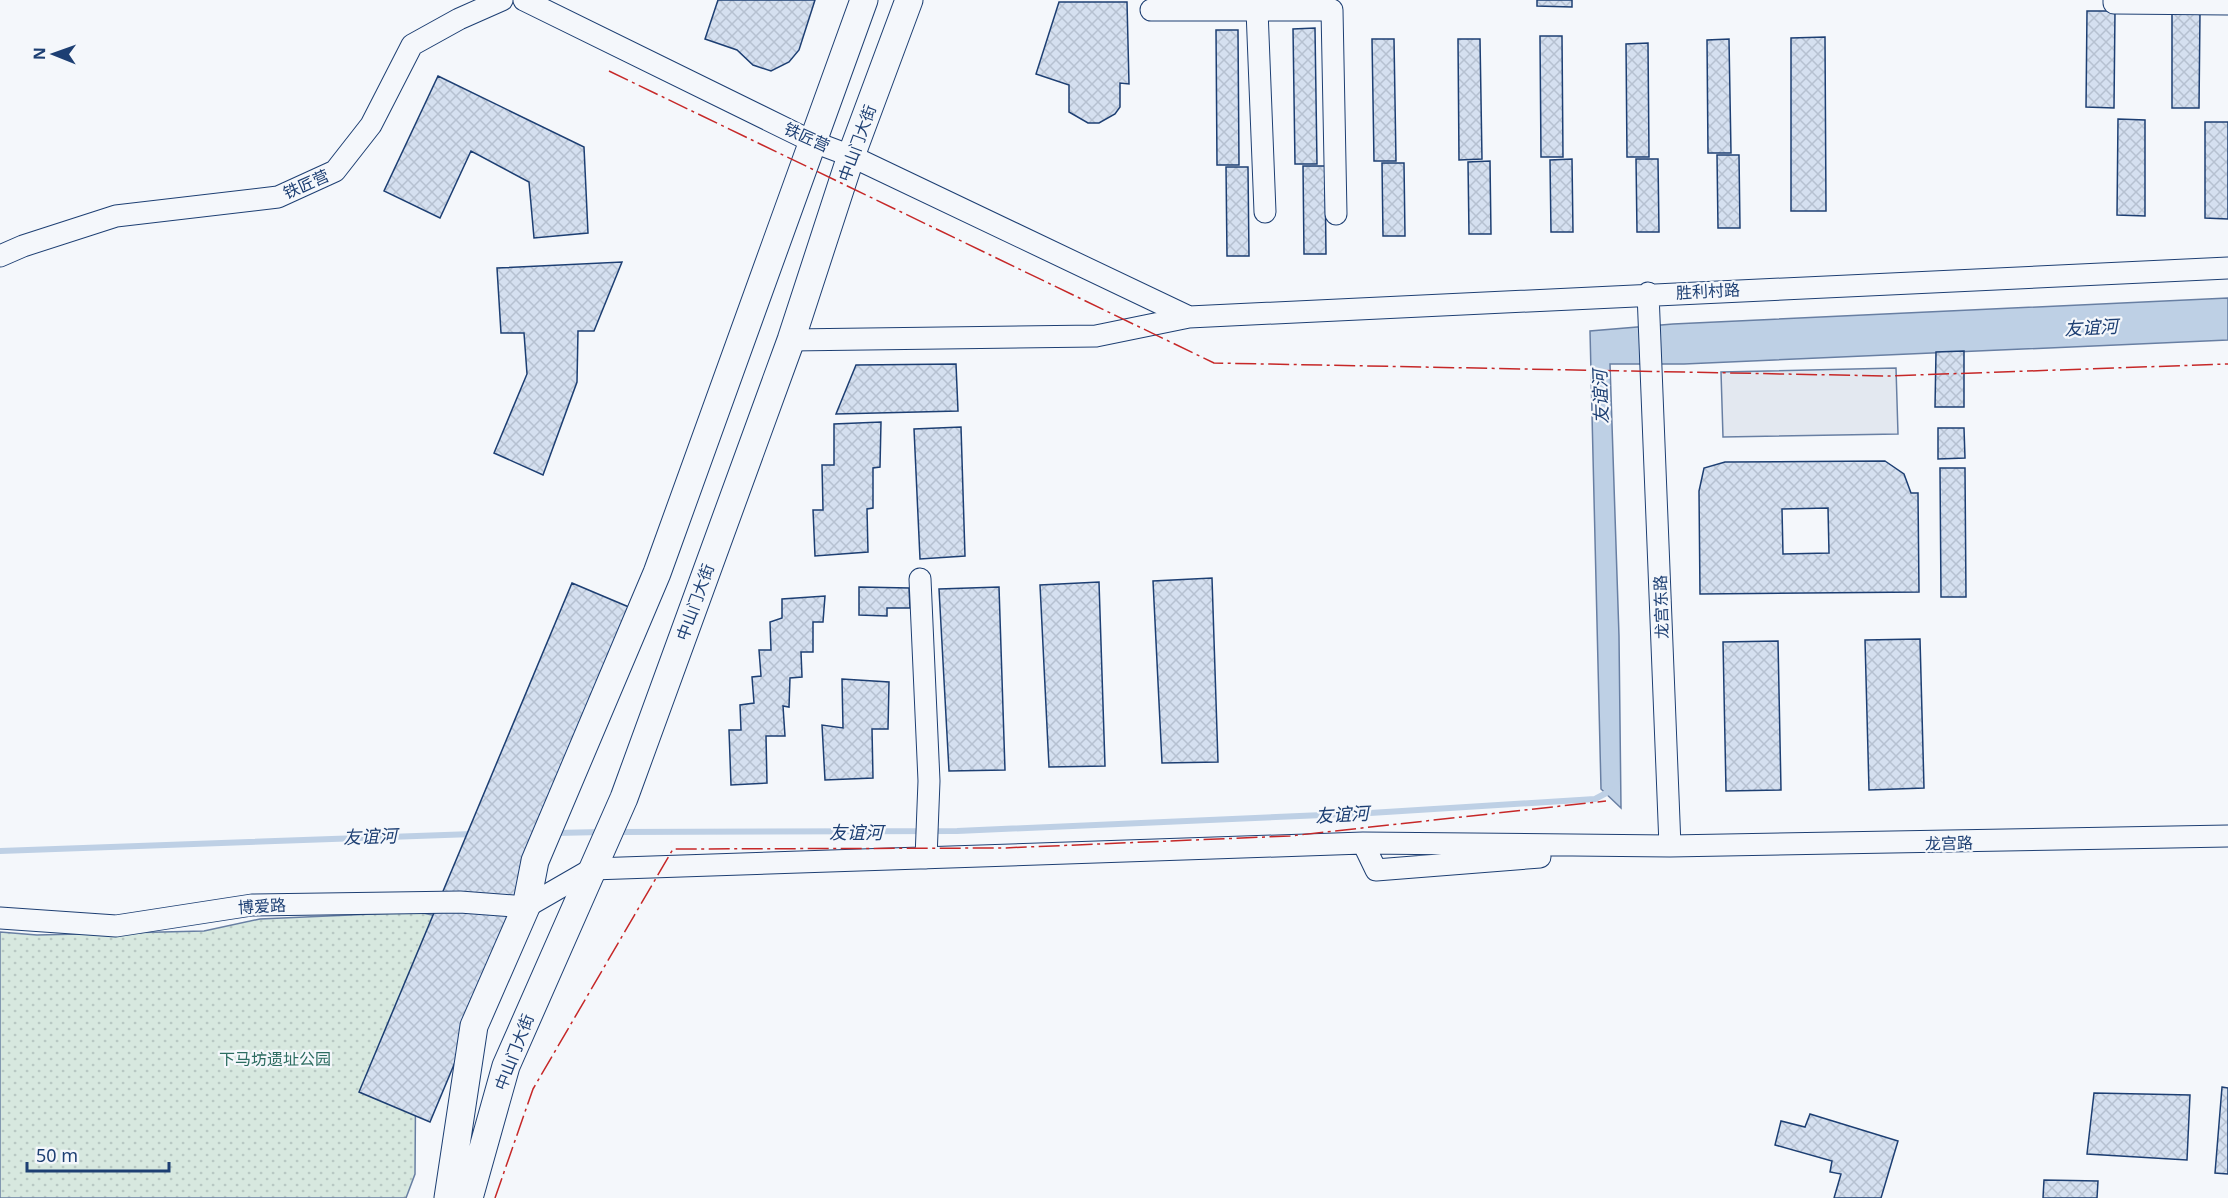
<svg xmlns="http://www.w3.org/2000/svg" width="2228" height="1198" viewBox="0 0 2228 1198" font-family="'Noto Sans','Noto Sans SC',sans-serif">
<style>
.park{fill:url(#park-dots);stroke:#687fa3;stroke-width:1.5}
.parking{fill:#e3e8f0;stroke:#687fa3;stroke-width:1.5}
.water{fill:#bed0e5;stroke:#687fa3;stroke-width:1.5}
.lines{fill:none;stroke-linecap:round;stroke-linejoin:round}
.stream{stroke:#bed0e5;stroke-width:6}
.building{fill:url(#building-cross-hatch);stroke:#1d3f73;stroke-width:1.5;fill-rule:evenodd}
.minor-casing{stroke:#1d3f73;stroke-width:23}
.major-casing{stroke:#1d3f73;stroke-width:29}
.minor{stroke:#f4f7fb;stroke-width:21}
.major{stroke:#f4f7fb;stroke-width:27}
.power{stroke:#c62828;stroke-width:1.5;stroke-dasharray:21 4.5 3 4.5;stroke-linecap:butt}
.labels{text-anchor:middle;dominant-baseline:central;stroke-width:4.5;stroke-linejoin:round;paint-order:stroke}
.street-label{font-size:16px;fill:#1d3f73;stroke:#f4f7fb}
.park-label{font-size:16px;fill:#2c6c60;stroke:#f4f7fb}
.water-label{font-size:18px;font-style:italic;fill:#1d3f73;stroke:#f4f7fb}
</style>
<defs>
<pattern id="park-dots" width="8" height="8" patternUnits="userSpaceOnUse" patternTransform="scale(1.5)"><rect width="8" height="8" fill="#d7e8df"/><path d="M2 2h.1M6 6h.1" fill="none" stroke="#b8c8c3" stroke-width="1.8" stroke-linecap="round"/></pattern>
<pattern id="building-cross-hatch" width="8" height="8" patternUnits="userSpaceOnUse" patternTransform="scale(1.5)"><rect width="8" height="8" fill="#d5e0f0"/><path d="M0 0l8 8M0 8l8-8" fill="none" stroke="#b6c1d1"/></pattern>
</defs>
<rect width="100%" height="100%" fill="#f4f7fb"/>
<path class="park" d="M418,912L456,920L416,1033L415,1174L406,1198H0V932L37,935L204,931L260,919Z"/>
<path class="parking" d="M1896,368L1898,434L1723,437L1721,372Z"/>
<path class="water" d="M2228,298V340L1684,364H1610L1619,636L1621,808L1601,789L1590,331L1673,324Z"/>
<g class="lines">
<path class="stream" d="M618,832L957,831L1370,813L1595,799L1612,790
M555,833L602,832
M0,851L473,834"/>
</g>
<path class="building" d="M718,0H815L799,50L789,62L771,71L753,65L737,50L705,39Z
M1537,0H1572V7L1537,6Z
M1059,2H1127L1129,84L1120,83V107L1115,114L1099,123H1088L1069,112V85L1036,74Z
M2087,11H2115L2114,108L2086,107Z
M2172,12H2200L2199,108H2172Z
M1315,28L1317,164H1295L1293,29Z
M1216,30H1238L1239,165H1217Z
M1540,36H1562L1563,157H1541Z
M1825,37L1826,211H1791V38Z
M1372,39H1394L1396,161H1374Z
M1458,39H1480L1482,159L1459,160Z
M1729,39L1731,153H1708L1707,40Z
M1648,43L1649,157H1627L1626,44Z
M438,76L584,147L588,233L534,238L529,182L471,151L440,218L384,191Z
M2118,119L2145,120V216L2117,215Z
M2205,122H2228V219L2205,218Z
M1717,155H1739L1740,228H1718Z
M1572,159L1573,232H1551L1550,160Z
M1636,159H1658L1659,232H1637Z
M1490,161L1491,234H1469L1468,162Z
M1382,163H1404L1405,236H1383Z
M1303,166H1325L1326,254H1304Z
M1226,167H1248L1249,256H1227Z
M622,262L594,331H578L577,382L543,475L494,453L527,374L524,333H501L497,268Z
M1964,351V407H1935L1936,352Z
M956,364L958,411L836,414L856,365Z
M881,422L880,467L873,468V508L867,509L868,552L815,556L813,510H823L822,465H834V424Z
M961,427L965,556L920,559L914,429Z
M1938,428H1964L1965,458L1938,459Z
M1885,461L1904,474L1911,493H1918L1919,592L1700,594L1699,491L1704,468L1725,462ZM1828,508L1829,553L1783,554L1782,509Z
M1940,468H1965L1966,597H1941Z
M1212,578L1218,762L1162,763L1153,581Z
M1099,582L1105,766L1049,767L1040,585Z
M572,583L643,613L430,1122L359,1092Z
M859,587L909,588L910,608H887V616L859,615Z
M999,587L1005,770L949,771L939,589Z
M825,596L823,622H813V652H801L802,677L790,678L789,707L783,706L785,736H766L767,783L731,785L729,730H741L740,705L754,703L752,677L761,676L759,650H771L770,622L782,618V599Z
M1920,639L1924,788L1869,790L1865,640Z
M1778,641L1781,790L1726,791L1723,642Z
M842,679L889,682L888,729H872L873,778L825,780L822,725L843,728Z
M2222,1087L2228,1088V1174L2215,1173Z
M2094,1093L2190,1095L2187,1160L2087,1154Z
M1810,1114L1898,1141L1881,1198H1834L1841,1174L1830,1172L1832,1161L1775,1145L1781,1121L1805,1127Z
M2044,1180L2098,1181L2097,1198H2043Z"/>
<g class="lines">
<g class="minor-casing">
<path id="minor" d="M524,0L811,141L851,156L1189,317
M2114,0V3L2228,4
M1151,10H1332L1336,214
M1257,10L1265,212
M0,256L23,246L116,216L278,197L335,171L371,125L412,45L459,19L502,0
M1648,293L1670,846
M791,340L1096,336L1189,317L2228,268
M920,579L929,781L926,858
M1363,843L1376,870L1540,857
M0,918L116,926L252,905L460,902L526,907L592,869L1363,843L1670,846L2228,836"/>
</g>
<g class="major-casing">
<path id="major" d="M448,1198L474,1026L526,907L535,861L657,573L864,0
M469,1198L506,1066L624,798L791,340L851,156L909,0"/>
</g>
<use href="#minor" class="minor"/>
<use href="#major" class="major"/>
<path class="power" d="M609,71L1214,363L1888,376L2228,364
M495,1198L533,1089L673,849L1003,848L1290,836L1606,801"/>
</g>
<g class="labels">
<g class="street-label">
<text transform="translate(807 137) rotate(24)">铁匠营</text>
<text transform="translate(857 143) rotate(-70)">中山门大街</text>
<text transform="translate(306 184) rotate(-24)">铁匠营</text>
<text transform="translate(1708 291) rotate(-3)">胜利村路</text>
<text transform="translate(695 602) rotate(-70)">中山门大街</text>
<text transform="translate(1661 607) rotate(-92)">龙宫东路</text>
<text transform="translate(1949 843) rotate(-1)">龙宫路</text>
<text transform="translate(262 906) rotate(-3)">博爱路</text>
<text transform="translate(514 1052) rotate(-69)">中山门大街</text>
</g>
<g class="park-label">
<text x="275" y="1059">下马坊遗址公园</text>
</g>
<g class="water-label">
<text transform="translate(2091 327) rotate(-3)">友谊河</text>
<text transform="translate(1600 397) rotate(-92)">友谊河</text>
<text transform="translate(1342 814) rotate(-3)">友谊河</text>
<text x="856" y="832">友谊河</text>
<text transform="translate(370 836) rotate(-2)">友谊河</text>
</g>
</g>
<g transform="translate(54 54) rotate(271)" stroke="#f4f7fb" stroke-width="4.5" paint-order="stroke">
<path d="M0-4.5L10 22L0 15L-10 22Z" fill="#1d3f73"/>
<text y="-9" font-size="16" font-weight="bold" text-anchor="middle" fill="#1d3f73">N</text>
</g>
<path d="M27 1162v9h142v-9" fill="none" stroke="#1d3f73" stroke-width="3"/>
<text x="36" y="1162" font-size="18" fill="#1d3f73" stroke="#f4f7fb" stroke-width="4.5" paint-order="stroke">50 m</text>
</svg>
